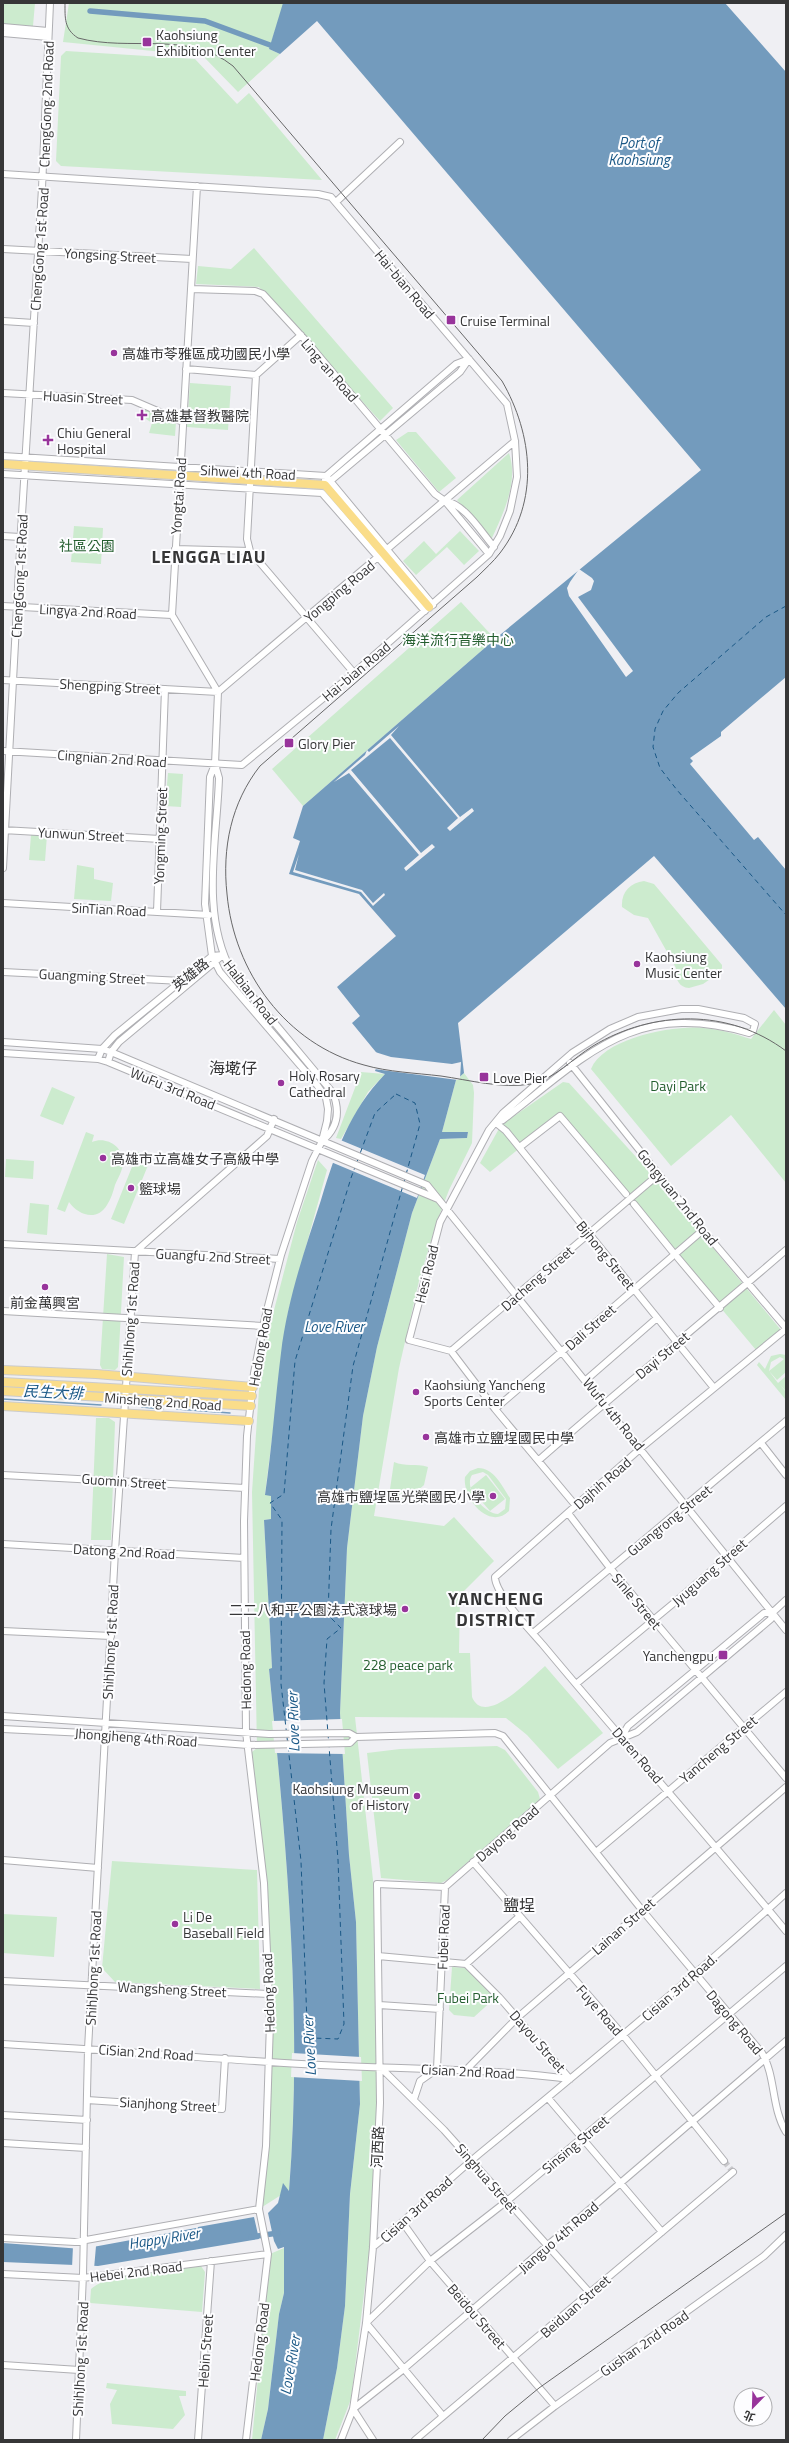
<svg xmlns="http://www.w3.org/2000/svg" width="789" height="2443" viewBox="0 0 789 2443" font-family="'Titillium Web','Noto Sans TC',sans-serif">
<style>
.green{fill:#ccebce;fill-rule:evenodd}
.water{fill:#739bbd}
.pier{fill:#efeff3}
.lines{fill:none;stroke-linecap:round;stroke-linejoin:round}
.stream{stroke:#739bbd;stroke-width:1.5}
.canal{stroke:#739bbd;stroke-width:5.5}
.ferry{stroke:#1a5886;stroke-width:1;stroke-dasharray:5 4;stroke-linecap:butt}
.minor-tunnel{stroke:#cacacd;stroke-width:6;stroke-dasharray:6 3;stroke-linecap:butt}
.minor-casing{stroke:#afafb3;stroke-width:8}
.major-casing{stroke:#cbcbcb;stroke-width:10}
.minor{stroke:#fff;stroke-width:6}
.major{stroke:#fadd8a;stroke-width:8}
.tram{stroke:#686869;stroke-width:1}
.poi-dot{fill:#98349b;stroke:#fdfdff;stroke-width:1.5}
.labels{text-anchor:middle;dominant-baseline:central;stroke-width:4;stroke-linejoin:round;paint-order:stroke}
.poi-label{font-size:14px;fill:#363637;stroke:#fdfdff;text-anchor:start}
.street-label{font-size:14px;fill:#363637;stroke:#fdfdff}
.park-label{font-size:14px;fill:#245e2f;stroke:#fdfdff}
.water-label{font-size:15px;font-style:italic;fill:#1a5886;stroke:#fdfdff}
.quarter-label{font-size:16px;fill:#363637;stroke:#fdfdff}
.district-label{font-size:18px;font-weight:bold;letter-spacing:1px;fill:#363637;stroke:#fdfdff}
</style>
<rect width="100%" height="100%" fill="#efeff3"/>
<path class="green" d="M3,3H35L33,26L3,24Z
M69,3H284L269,49L280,54L238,92L203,56L63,42Z
M66,51L195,59L237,104L249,93L322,180L61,166L56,161L61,56Z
M254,248L393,408L380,421L259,287L196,284L198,266L231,269Z
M190,383L231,386L228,430L187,427Z
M145,409L176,422L175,436L149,433L152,423L146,419Z
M408,432H416L456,478L439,492L396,440Z
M509,453C519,482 503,514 491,540L457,500Z
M74,526L103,528L101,564L71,562Z
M460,531L479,551L464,565L447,547L416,575L403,561L424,541L436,554Z
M461,602L495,639L303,806L272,769Z
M168,773L183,774L181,807L165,806Z
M31,835H47L45,861L29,860Z
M77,865L94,868V879L113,883L111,901L74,899Z
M644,881L654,884L722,965V971L703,984L689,988C678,987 675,978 676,968L648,918L634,915L622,907C621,892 630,883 644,881Z
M774,1010L786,1025V1183L731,1115L671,1166L591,1069C604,1038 673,1025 703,1028C719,1029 735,1034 751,1039Z
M361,1072L385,1074L368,1092L341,1139L336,1138Z
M464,1073L473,1085L474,1093L472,1143L449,1190L436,1224L419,1281L399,1368L374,1516L444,1526L454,1517L494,1561L460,1595L459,1653H470L472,1697C485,1728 531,1678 545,1666L603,1733L558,1769L527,1735L506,1718L355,1717L374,1889L379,2103L371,2237L351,2399L335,2440H323L337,2368L345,2306L350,2194L360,2104L356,1922L349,1855L340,1713L347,1548L363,1416L377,1347L412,1213L440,1139L467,1138L468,1132H442L456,1080Z
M563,1082L569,1083L656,1179L781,1330L756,1350L560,1116L490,1172L480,1163L501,1125Z
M52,1087L75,1097L63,1125L40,1116Z
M86,1132L94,1135L92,1142C106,1136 123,1146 123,1162C123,1170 118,1178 115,1185C113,1192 111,1199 107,1205C97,1222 78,1215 69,1202L65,1212L57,1209Z
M138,1152L151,1158L124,1224L111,1219Z
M6,1159L34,1161L33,1179L5,1177Z
M318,1160L327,1170L288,1312L265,1494L271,1495V1519L264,1520L272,1669L269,1670C286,1843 303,2016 289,2190L259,2209L270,2083L264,1883L265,1863L252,1760V1752L257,1748L252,1492L261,1360L297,1222Z
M30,1203L49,1205L47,1235L27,1233Z
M107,1254L124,1257L118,1367L115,1370L102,1369L100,1365Z
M780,1354L786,1355V1372L777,1380L769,1371L784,1359L780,1357L771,1362L769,1371L778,1383L786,1376V1391L780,1385L786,1392V1400L757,1365L759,1362L765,1369L771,1356Z
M96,1418H109L115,1422L111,1540H91Z
M394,1462C405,1467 416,1463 428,1467L424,1485L415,1493L412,1500L400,1499L390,1489Z
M478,1468C494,1468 502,1486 510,1498L509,1511C489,1531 462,1498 465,1477L470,1471ZM483,1472L488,1475L506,1499L505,1509L498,1514C485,1514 463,1489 472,1475Z
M486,1475L505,1499L490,1511L470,1488Z
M497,1746L505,1750L538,1792L540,1799L447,1880L441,1883L381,1878L367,1753L400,1749Z
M112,1861L257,1870L260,1989L115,1982L102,1968Z
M3,1914L57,1917L54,1957L3,1953Z
M452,1967L467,1968L495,1998L474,2017L454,2015L449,2010Z
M284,2248V2293L279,2314L268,2409L261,2440H252L270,2254Z
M201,2266L205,2272L202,2312L90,2303L91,2289C111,2271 173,2269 201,2266Z
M107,2383L186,2391V2396H179L185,2415L173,2429L112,2424L110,2404L117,2390L106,2388Z"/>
<path class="water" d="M283,3H725L786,72V677L721,732V736L690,758L693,761L690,764L754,840L758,837L786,870V1009L654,856L458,1023L464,1073L456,1080L442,1132H468L467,1138L440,1139L412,1213L377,1347L363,1416L347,1548L340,1713L349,1855L356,1922L360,2104L350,2194L345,2306L337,2368L323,2440H261L268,2409L279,2314L284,2293V2247L278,2249L274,2241L268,2213L278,2203L283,2183L289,2191C303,2016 286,1843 269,1669L272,1668L264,1520L271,1519V1496L265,1495C272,1448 275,1400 281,1353C287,1301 305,1249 321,1200C336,1151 349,1112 385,1074L375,1071L380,1057L352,1023L360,1016L337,987L396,936L359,894L289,874L300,841L293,838L303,806L495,639L701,470L317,21L280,54L269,49Z
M254,2217L259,2239L98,2266L3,2262V2243L82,2249L196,2228L197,2230L198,2227Z"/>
<path class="pier" d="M579,569L592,578L594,581L591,590L578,597L633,671L626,677L569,596L567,588L570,582Z
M399,726L391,735L460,817L472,808L474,811L450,831L447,828L458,818L390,738L351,770L421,853L432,844L435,847L406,871L404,868L419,855L349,773L334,782L365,755L367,750L369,752Z
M299,854L295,870L362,890L373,903L384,893L385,895L373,906L361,892L293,872Z
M375,1052L391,1057L452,1064L461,1062L460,1079L458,1080L374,1069L377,1058Z
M338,1139L425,1175L417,1198L331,1162Z
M342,1719L345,1754L275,1753L272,1721Z
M292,2053L361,2057L362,2081L291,2077Z
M73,2246H96L94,2269L72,2268Z"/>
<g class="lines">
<path class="stream" d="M3,1399L101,1405
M142,1407L163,1409
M177,1409L230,1413"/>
<path class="canal" d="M90,11L205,21L270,45
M251,2237L278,2233"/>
<path class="ferry" d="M786,606L766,617L678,693L663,711L655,729L653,747L660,768L677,790L786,915
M396,1094L415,1103L420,1124L353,1366L331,1529L328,1615L341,1628L327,1639L324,1683L338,1860L344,2024L338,2039L313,2038L307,2023L301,1861L281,1684L282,1520L270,1503L284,1494L295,1361L351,1178L375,1113Z"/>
<path class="minor-tunnel" d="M724,2161L733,2172"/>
<g class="minor-casing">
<path id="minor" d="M3,27L48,31
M3,33L48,37
M3,174L318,194L331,197L507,404L515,441L517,477L510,511L500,536L489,554L354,673L242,765L3,751
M197,186L172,615L218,692
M336,202L400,142
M3,249L192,259
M191,289L255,291L263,294L308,343L435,494L445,501L489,554
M3,321L34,323
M186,369L256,375L301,335
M256,375L247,539L250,551L354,673
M3,393L132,400L183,422
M3,456L326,476L433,605
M3,474L322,493L425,611
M325,480L326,476L456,364L469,359
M328,483L460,372L469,359
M445,501C465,504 481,532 494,547
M3,536L20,537
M175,549L250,551
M3,606L172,615
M3,680L218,692
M215,764L219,778C217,841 200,914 232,972L333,1093C340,1111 338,1128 322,1141
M3,830L160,839
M3,868L21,531L42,188L50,3
M3,903L209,915
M157,912L165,689
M3,972L182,981
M3,1042L102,1049L111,1052L427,1185L786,1630
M3,1053L98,1059L108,1062L438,1199
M98,1059L102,1049L115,1035L212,956L223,955
M108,1062L111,1052L119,1042L223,955
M570,1063L703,1230L786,1328
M496,1123L503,1120C588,1054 634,1000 749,1033L753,1031L755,1024L744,1018L698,1009H681L638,1017L610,1029L572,1053L503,1113L489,1130L440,1222L409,1340L451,1351L495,1409L576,1506
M496,1123L506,1131L714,1388
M521,1146L560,1116L626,1194
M634,1204L672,1251
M3,1244L280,1259
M678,1258L720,1308
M3,1311L263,1326
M786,1329L641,1448L495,1577C495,1594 531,1631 543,1645C623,1741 706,1834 786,1931
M451,1351L659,1174
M586,1380L657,1318
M495,1409L703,1230
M761,1443L786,1475
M539,1460C620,1389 704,1321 786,1250
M3,1475L245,1488
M568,1513L610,1568L786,1778
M3,1544L244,1558
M3,1631L111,1636
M533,1633L786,1421
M576,1684L675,1602L786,1506
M3,1716L269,1734L349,1733L356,1737L495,1733L503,1736L642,1910L762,2053C776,2077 771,2107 786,2132
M3,1729L106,1734L248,1745L350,1743L356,1737
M622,1736L628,1726L764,1613H772
M596,1852L786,1692
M3,1860L98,1868
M473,1862L623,2035L724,2161
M378,1956L466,1964L499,1997L570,2079
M466,1964L520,1916
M3,1981L268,1994
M379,2005L440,2009
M3,2044C92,2049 180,2056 269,2062C369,2070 470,2066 570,2079
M380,2067L444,2130L590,2293
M437,2069L445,1887
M465,2071L517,2018L786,1787
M548,2098L662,2232
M414,2099L420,2081L437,2069
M87,2100L222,2109L225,2058
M3,2115L87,2120
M3,2143L86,2148
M403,2223L430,2261L555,2406
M3,2238L75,2242L259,2209
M373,2247C411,2216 446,2181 484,2150C586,2066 688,1982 786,1893
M3,2274L83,2278L268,2254
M3,2365L79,2370
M353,2409L400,2372L786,2041
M353,2409L373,2440
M443,2416L366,2323L430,2261L507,2201L786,1966
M76,2440L83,2274L88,2049L115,1551L135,1252L267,1136L274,1119
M198,2440L211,2261
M246,2440L268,2254L259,2209L266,2146L270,2022L264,1883L246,1732L244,1521L247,1436L254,1373L265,1318L281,1255L312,1161L322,1141L327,1121L328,1109L326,1098L317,1085L220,972L212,956L205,904L210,777L215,764L218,692L515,441
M341,2440L353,2409L366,2323L373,2247L380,2103L377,1884L445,1887L610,1743L637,1732L771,1619L772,1613L786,1600
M415,2440L733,2172
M511,2440L555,2406L764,2256L786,2235"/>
</g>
<g class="major-casing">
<path id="major" d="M3,464L325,485L429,607
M3,1370L96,1374L253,1387
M3,1382L252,1396
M3,1391L251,1406
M3,1406L249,1421"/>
</g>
<use href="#minor" class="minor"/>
<use href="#major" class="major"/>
<path class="tram" d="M65,3C65,18 64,29 78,38C130,52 188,30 233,66L502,381C533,435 540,501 500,553C493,562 485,569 477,577L260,766C231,803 222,848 227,894C234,972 286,1044 364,1065C388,1072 416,1073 441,1076C469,1080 502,1089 531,1084C555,1079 573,1058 593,1046C653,1010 729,1008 786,1051
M482,2440L505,2416L539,2388L786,2213"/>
</g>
<g class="poi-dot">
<rect x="142" y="37" width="10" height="10" rx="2"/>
<rect x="446" y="315" width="10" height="10" rx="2"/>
<circle cx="114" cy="353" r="4"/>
<path d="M140 409h4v4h4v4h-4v4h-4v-4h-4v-4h4z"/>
<path d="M46 434h4v4h4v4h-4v4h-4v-4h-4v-4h4z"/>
<rect x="284" y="738" width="10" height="10" rx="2"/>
<circle cx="637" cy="964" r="4"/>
<rect x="479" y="1072" width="10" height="10" rx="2"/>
<circle cx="281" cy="1083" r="4"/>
<circle cx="103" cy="1158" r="4"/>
<circle cx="131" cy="1188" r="4"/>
<circle cx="45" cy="1287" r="4"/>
<circle cx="416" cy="1392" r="4"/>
<circle cx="426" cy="1437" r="4"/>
<circle cx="493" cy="1496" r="4"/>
<circle cx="405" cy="1609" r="4"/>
<rect x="718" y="1650" width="10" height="10" rx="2"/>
<circle cx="417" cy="1796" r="4"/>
<circle cx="175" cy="1924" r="4"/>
</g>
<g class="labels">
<g class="poi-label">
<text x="156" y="34">Kaohsiung<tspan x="156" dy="16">Exhibition Center</tspan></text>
<text x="460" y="320">Cruise Terminal</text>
<text x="122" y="353">高雄市苓雅區成功國民小學</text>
<text x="151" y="415">高雄基督教醫院</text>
<text x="57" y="432">Chiu General<tspan x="57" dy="16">Hospital</tspan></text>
<text x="298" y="743">Glory Pier</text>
<text x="645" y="956">Kaohsiung<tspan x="645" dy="16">Music Center</tspan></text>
<text x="289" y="1075">Holy Rosary<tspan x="289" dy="16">Cathedral</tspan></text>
<text x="493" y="1077">Love Pier</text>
<text x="111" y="1158">高雄市立高雄女子高級中學</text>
<text x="139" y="1188">籃球場</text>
<text x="45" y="1302" text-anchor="middle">前金萬興宮</text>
<text x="424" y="1384">Kaohsiung Yancheng<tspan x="424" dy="16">Sports Center</tspan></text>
<text x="434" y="1437">高雄市立鹽埕國民中學</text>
<text x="485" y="1496" text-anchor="end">高雄市鹽埕區光榮國民小學</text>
<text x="397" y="1609" text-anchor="end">二二八和平公園法式滾球場</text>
<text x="714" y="1655" text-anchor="end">Yanchengpu</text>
<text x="409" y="1788" text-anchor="end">Kaohsiung Museum<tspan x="409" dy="16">of History</tspan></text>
<text x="183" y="1916">Li De<tspan x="183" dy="16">Baseball Field</tspan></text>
</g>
<g class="street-label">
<text transform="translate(46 104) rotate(-88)">ChengGong 2nd Road</text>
<text transform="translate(39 249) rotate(-86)">ChengGong 1st Road</text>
<text transform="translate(110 255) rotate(3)">Yongsing Street</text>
<text transform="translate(405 284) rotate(50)">Hai-bian Road</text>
<text transform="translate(330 370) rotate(49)">Ling-an Road</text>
<text transform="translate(83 397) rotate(3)">Huasin Street</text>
<text transform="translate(248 472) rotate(3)">Sihwei 4th Road</text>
<text transform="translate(178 496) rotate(-86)">Yongtai Road</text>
<text transform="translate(19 576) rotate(-87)">ChengGong 1st Road</text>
<text transform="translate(339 591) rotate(-40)">Yongping Road</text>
<text transform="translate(88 611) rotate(3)">Lingya 2nd Road</text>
<text transform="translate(356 671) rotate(-40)">Hai-bian Road</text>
<text transform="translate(110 686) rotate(3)">Shengping Street</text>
<text transform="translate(112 758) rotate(4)">Cingnian 2nd Road</text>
<text transform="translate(81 834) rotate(3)">Yunwun Street</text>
<text transform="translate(160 836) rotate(-88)">Yongming Street</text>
<text transform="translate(109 909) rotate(3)">SinTian Road</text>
<text transform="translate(190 974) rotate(-39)">英雄路</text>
<text transform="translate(92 976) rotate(3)">Guangming Street</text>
<text transform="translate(251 992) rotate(52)">Haibian Road</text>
<text transform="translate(173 1088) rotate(22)">WuFu 3rd Road</text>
<text transform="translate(678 1197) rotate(51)">Gongyuan 2nd Road</text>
<text transform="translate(606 1255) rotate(51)">Bijhong Street</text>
<text transform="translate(213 1256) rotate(3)">Guangfu 2nd Street</text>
<text transform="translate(426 1274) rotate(-76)">Hesi Road</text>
<text transform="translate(537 1278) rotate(-41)">Dacheng Street</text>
<text transform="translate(130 1319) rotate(-86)">ShihJhong 1st Road</text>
<text transform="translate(590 1327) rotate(-41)">Dali Street</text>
<text transform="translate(260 1347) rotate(-80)">Hedong Road</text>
<text transform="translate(662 1355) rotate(-40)">Dayi Street</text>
<text transform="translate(163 1401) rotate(4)">Minsheng 2nd Road</text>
<text transform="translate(614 1414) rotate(51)">Wufu 4th Road</text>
<text transform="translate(124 1481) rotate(4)">Guomin Street</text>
<text transform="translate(602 1483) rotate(-41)">Dajhih Road</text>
<text transform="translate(669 1520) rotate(-39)">Guangrong Street</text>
<text transform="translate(124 1551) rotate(3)">Datong 2nd Road</text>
<text transform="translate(709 1572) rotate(-41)">Jyuguang Street</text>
<text transform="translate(637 1601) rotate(50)">Sinle Street</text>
<text transform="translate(110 1642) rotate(-87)">ShihJhong 1st Road</text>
<text transform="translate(245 1670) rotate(-91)">Hedong Road</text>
<text transform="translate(136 1737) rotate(4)">Jhongjheng 4th Road</text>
<text transform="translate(718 1749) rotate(-40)">Yancheng Street</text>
<text transform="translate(638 1755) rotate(49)">Daren Road</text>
<text transform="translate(507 1833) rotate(-41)">Dayong Road</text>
<text transform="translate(623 1926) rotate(-41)">Lainan Street</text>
<text transform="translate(443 1937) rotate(-88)">Fubei Road</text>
<text transform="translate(93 1968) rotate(-87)">ShihJhong 1st Road</text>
<text transform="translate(679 1987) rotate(-41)">Cisian 3rd Road.</text>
<text transform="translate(172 1989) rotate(3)">Wangsheng Street</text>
<text transform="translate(268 1993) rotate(-92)">Hedong Road</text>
<text transform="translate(600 2010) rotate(49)">Fuye Road</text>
<text transform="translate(735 2022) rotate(50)">Dagong Road</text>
<text transform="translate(538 2041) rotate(49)">Dayou Street</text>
<text transform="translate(146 2052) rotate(4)">CiSian 2nd Road</text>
<text transform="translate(468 2071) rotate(3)">Cisian 2nd Road</text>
<text transform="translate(168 2104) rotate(3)">Sianjhong Street</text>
<text transform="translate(575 2144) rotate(-40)">Sinsing Street</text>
<text transform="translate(377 2147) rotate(-87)">河西路</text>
<text transform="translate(487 2178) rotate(49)">Singhua Street</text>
<text transform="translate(416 2209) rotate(-42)">Cisian 3rd Road</text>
<text transform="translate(558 2237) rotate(-41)">Jianguo 4th Road</text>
<text transform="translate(136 2271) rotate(-7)">Hebei 2nd Road</text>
<text transform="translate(575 2306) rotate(-41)">Beiduan Street</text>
<text transform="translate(477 2316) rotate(49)">Beidou Street</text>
<text transform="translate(259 2342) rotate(-83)">Hedong Road</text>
<text transform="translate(644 2343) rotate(-35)">Gushan 2nd Road</text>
<text transform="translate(205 2351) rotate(-86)">Hebin Street</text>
<text transform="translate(80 2359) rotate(-87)">ShihJhong 1st Road</text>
</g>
<g class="park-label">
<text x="87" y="545">社區公園</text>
<text x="458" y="639">海洋流行音樂中心</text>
<text x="678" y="1085">Dayi Park</text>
<text x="408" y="1664">228 peace park</text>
<text x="468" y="1997">Fubei Park</text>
</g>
<g class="water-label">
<text x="639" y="142">Port of<tspan x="639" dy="17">Kaohsiung</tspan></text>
<text x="334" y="1326">Love River</text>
<text transform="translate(53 1392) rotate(3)">民生大排</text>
<text transform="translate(293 1722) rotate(-92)">Love River</text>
<text transform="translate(309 2046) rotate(-93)">Love River</text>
<text transform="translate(164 2238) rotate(-9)">Happy River</text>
<text transform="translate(290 2365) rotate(-80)">Love River</text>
</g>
<g class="quarter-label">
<text x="233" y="1068">海墘仔</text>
<text x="519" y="1905">鹽埕</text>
</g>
<g class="district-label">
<text x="209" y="556">LENGGA LIAU</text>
<text x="496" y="1598">YANCHENG<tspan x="496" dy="21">DISTRICT</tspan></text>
</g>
</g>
<rect width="789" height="2443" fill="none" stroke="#363637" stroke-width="8"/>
<g transform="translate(753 2407) rotate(203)"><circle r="19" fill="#fdfdff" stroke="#adadaf"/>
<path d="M0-3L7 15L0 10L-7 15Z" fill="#98349b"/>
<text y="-6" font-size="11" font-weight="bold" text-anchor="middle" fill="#363637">北</text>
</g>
</svg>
